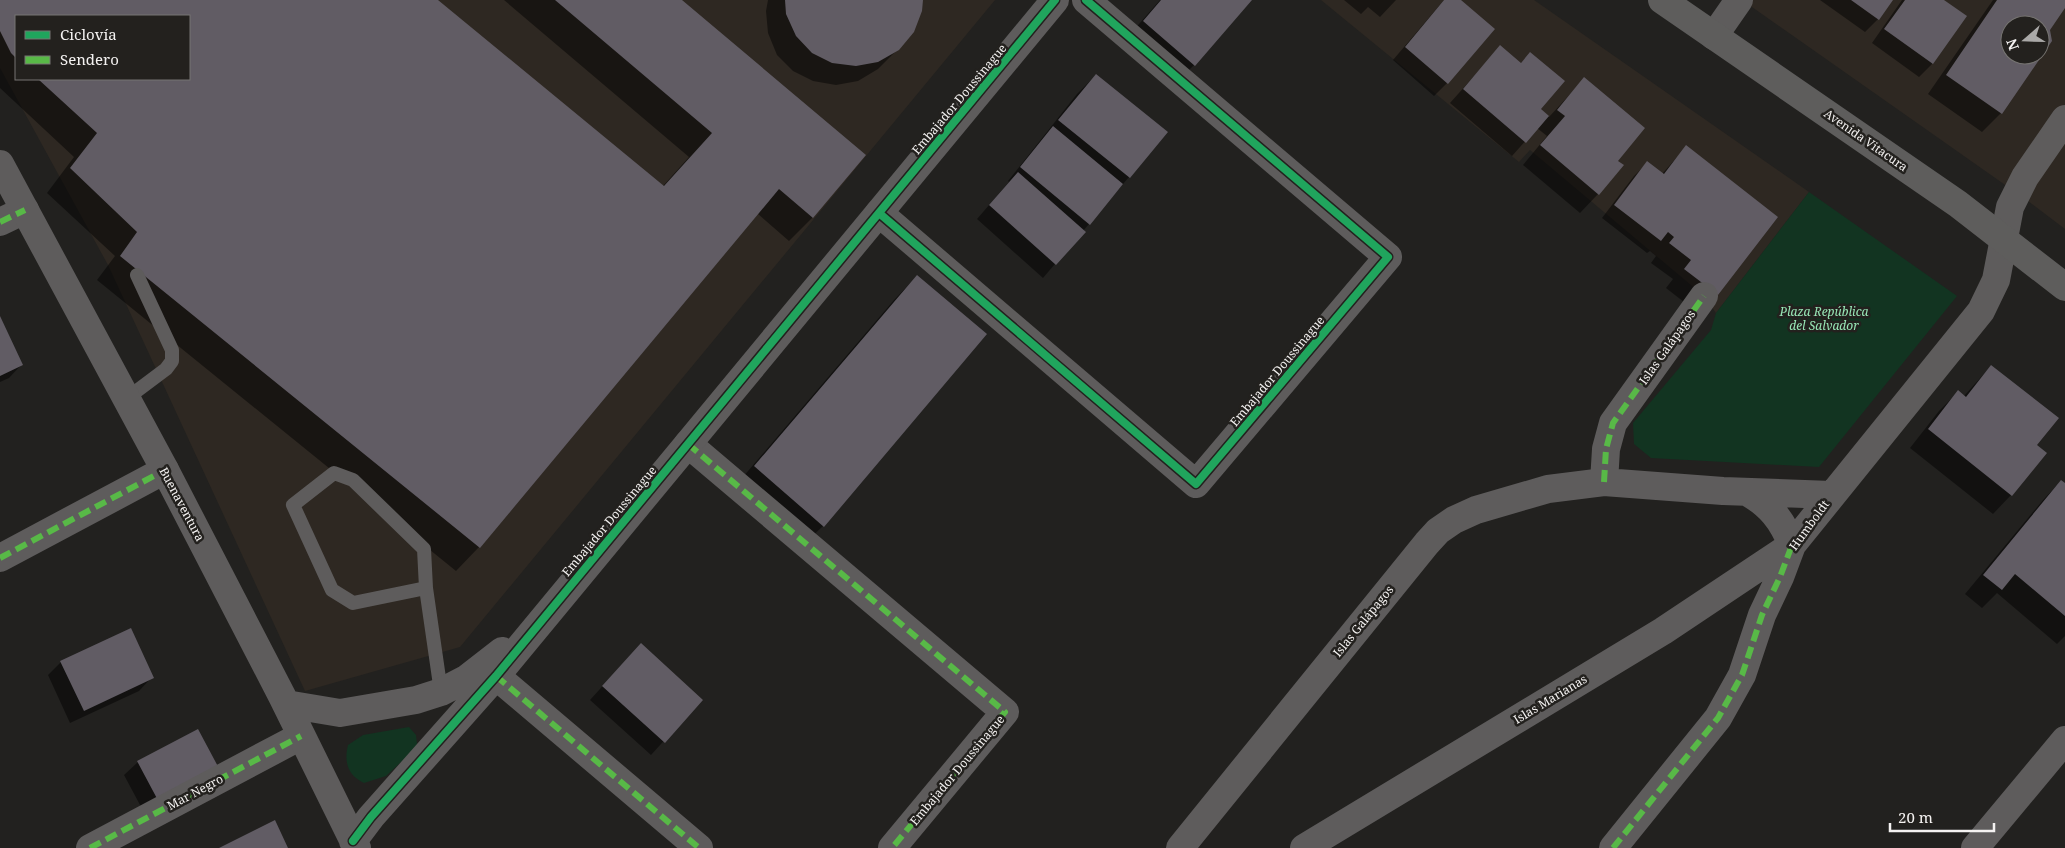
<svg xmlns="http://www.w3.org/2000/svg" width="2065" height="848" viewBox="0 0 2065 848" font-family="'Noto Serif',serif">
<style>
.built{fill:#2e2822;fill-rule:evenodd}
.green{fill:#123421}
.shadow{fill:#0007;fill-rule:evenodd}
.building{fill:#615c64;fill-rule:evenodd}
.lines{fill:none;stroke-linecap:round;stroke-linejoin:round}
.service{stroke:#5e5c5c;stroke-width:14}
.minor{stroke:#5e5c5c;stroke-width:28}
.tertiary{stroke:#5e5c5c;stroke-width:28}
.primary{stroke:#5e5d5c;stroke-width:28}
.quiet{stroke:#58b947;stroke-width:6;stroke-dasharray:12 6;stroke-linecap:butt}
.cycleway-casing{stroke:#23211e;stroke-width:11}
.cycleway{stroke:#20a55d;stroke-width:8}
.labels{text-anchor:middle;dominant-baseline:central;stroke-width:5;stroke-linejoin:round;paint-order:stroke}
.street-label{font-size:12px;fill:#f4f2f1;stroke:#23211e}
.park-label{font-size:12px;font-style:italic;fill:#97e5b5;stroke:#23211e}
</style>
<rect width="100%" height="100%" fill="#22211f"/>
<path class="built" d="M0,0H995L460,647L305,691L108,265L0,68ZM16,16H189V79H16Z
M1321,0H1534L1809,192L1716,313L1704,296L1530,150L1519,162Z
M1742,0H2065V229L2028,201ZM2010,25H2040V55H2010Z"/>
<path class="green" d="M1809,192L1957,296L1819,467L1651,458L1634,444L1633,423L1711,330L1716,313Z
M409,727L416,735L417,744L414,750L386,776L364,783C347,775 344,761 348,745L363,735Z"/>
<path class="shadow" d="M0,0H436L663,186L689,157L504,0H680L813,217L789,241L757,213L479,547L456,571L97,280L115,256L47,193L74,157L0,88ZM16,16H189V79H16Z
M768,0H921L898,49L878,69L858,81L836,85L813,81L793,71L777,55L768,33L766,11Z
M1160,0H1250L1194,65L1175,84L1125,40Z
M1344,0H1396L1380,17L1368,7L1361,14Z
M1444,0H1459L1447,83L1434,96L1393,60Z
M1820,0H1892L1878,19L1865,32Z
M1902,0H1942L1932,64L1919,77L1872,43Z
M1993,0H2065V5L2049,29L2050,41L2001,113L1982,132L1928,94ZM2010,25H2040V55H2010Z
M1500,47L1520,64L1530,54L1540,109L1549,117L1584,79L1616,161L1598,194L1580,213L1523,165L1547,136L1537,128L1512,156L1450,103Z
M1096,75L1129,177L1043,278L977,219L1009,182L1008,181L1077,94Z
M1686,147L1777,217L1698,313L1666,288L1673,279L1651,263L1656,256L1650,251L1647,253L1602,218L1634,176L1647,163L1662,174Z
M917,276L986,334L823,526L799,549L731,491L894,300Z
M0,319L22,364L9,378L0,382Z
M1991,366L2035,445L2045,453L2011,495L1993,514L1910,448L1939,411L1958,392L1964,396Z
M2061,481L2065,484V636L2057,644L1997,593L1982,608L1965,594L2043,500Z
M628,658L701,700L651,755L590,700Z
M61,662L152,677L139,691L70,723L48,675Z
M198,731L147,818L124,775L138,762Z"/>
<path class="building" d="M0,0H438L664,186L712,133L555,0H682L866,155L813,218L779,189L480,548L120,256L137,232L70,168L97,133L38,79H189V16H16V58L11,53L0,31Z
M785,0H923L922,11L914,32L899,50L878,62L856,66L832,63L812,53L796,36L786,14Z
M1161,0H1252L1195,66L1143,21Z
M1444,0H1461L1495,29L1448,84L1405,47Z
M1851,0H1893L1879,20Z
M1905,0H1944L1967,16L1933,64L1884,29Z
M1997,0H2065V8L2050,30L2052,41L2002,114L1946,75ZM2010,25H2040V55H2010Z
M1500,45L1521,63L1530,52L1565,81L1541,109L1549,116L1526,143L1463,89Z
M1096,74L1168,132L1130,178L1058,120Z
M1584,77L1645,128L1618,161L1624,165L1599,195L1540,145L1565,116L1557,110Z
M1053,126L1123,184L1090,225L1020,167Z
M1686,145L1778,217L1718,295L1684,269L1691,260L1669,243L1674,237L1668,232L1661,241L1614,205L1647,161L1664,174Z
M1018,172L1086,232L1056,265L989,205Z
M917,275L987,334L824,527L754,466Z
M0,316L23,365L0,376Z
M1991,365L2059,418L2037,445L2047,453L2012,496L1928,429L1958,390L1966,397Z
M2061,480L2065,483V616L2015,574L2002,590L1983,575Z
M131,628L154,678L84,711L60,661Z
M641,643L703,700L665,743L602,686Z
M198,729L222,774L161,806L137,761Z
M275,820L288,848H219Z"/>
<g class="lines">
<path class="service" d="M126,399L166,369L172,361V350L137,275
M426,588L353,603L332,590L293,505L334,473L353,480L424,549L426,588L441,692"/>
<path class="minor" d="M1714,36L1739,0
M879,213L1196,484L1388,257L1086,0
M0,222L25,210
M688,444L1005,712L892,848
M1604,482L1606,449L1613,423L1704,296
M1747,492C1770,505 1782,520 1792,545
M0,558L165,470
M496,676L699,848
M90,848L301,736
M1180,848L1427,543L1438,531L1454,520L1476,510L1548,489L1604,482L1723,491L1831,495
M1304,848L1663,631L1792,545
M1613,848L1718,718L1742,675L1762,615L1780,577L1792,545L1981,311L1996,280L2010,207L2025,177L2065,119
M1975,848L2065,740"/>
<path class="tertiary" d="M0,164L165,470L282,696L357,848
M286,704L340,713L416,700L441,692L466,679L502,651
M353,841L371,817L496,676L1055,0"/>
<path class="primary" d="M1662,0L1958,204L2065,287"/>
<path class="quiet" d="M0,222L25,210
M688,444L1005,712L892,848
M1604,482L1606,449L1613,423L1704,296
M0,558L165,470
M496,676L699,848
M90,848L301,736
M1613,848L1718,718L1742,675L1762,615L1780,577L1792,545"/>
<g class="cycleway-casing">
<path id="cycleway" d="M879,213L1196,484L1388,257L1086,0
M353,841L371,817L496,676L1055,0"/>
</g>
<use href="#cycleway" class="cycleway"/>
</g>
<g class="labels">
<g class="street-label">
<text transform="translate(959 99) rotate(-50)">Embajador Doussinague</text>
<text transform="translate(1866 140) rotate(35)">Avenida Vitacura</text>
<text transform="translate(1667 347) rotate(-55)">Islas Galápagos</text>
<text transform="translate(1277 371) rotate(-50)">Embajador Doussinague</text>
<text transform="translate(182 504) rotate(62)">Buenaventura</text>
<text transform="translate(609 521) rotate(-50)">Embajador Doussinague</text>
<text transform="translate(1809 525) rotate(-54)">Humboldt</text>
<text transform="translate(1363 621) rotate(-51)">Islas Galápagos</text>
<text transform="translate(1550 699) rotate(-31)">Islas Marianas</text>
<text transform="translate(957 770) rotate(-50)">Embajador Doussinague</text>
<text transform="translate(195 792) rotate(-28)">Mar Negro</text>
</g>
<g class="park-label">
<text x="1824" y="311">Plaza República<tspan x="1824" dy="14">del Salvador</tspan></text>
</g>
</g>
<rect x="15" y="15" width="175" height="65" fill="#23211e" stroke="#777572"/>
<rect x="25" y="31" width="25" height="8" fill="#20a55d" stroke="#777572"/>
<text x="60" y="40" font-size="15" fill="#f4f2f1">Ciclovía</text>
<rect x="25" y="56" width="25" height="8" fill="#58b947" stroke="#777572"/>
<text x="60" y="65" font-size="15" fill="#f4f2f1">Sendero</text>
<g transform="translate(2025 40) rotate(250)"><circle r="24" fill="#23211e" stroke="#777572"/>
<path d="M0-4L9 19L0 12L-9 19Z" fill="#aaa9a8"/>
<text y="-8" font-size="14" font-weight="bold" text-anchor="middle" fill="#f4f2f1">N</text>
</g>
<path d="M1890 823v8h104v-8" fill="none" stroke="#f4f2f1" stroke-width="2.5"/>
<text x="1898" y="823" font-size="15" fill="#f4f2f1" stroke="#23211e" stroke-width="4" paint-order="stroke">20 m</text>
</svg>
